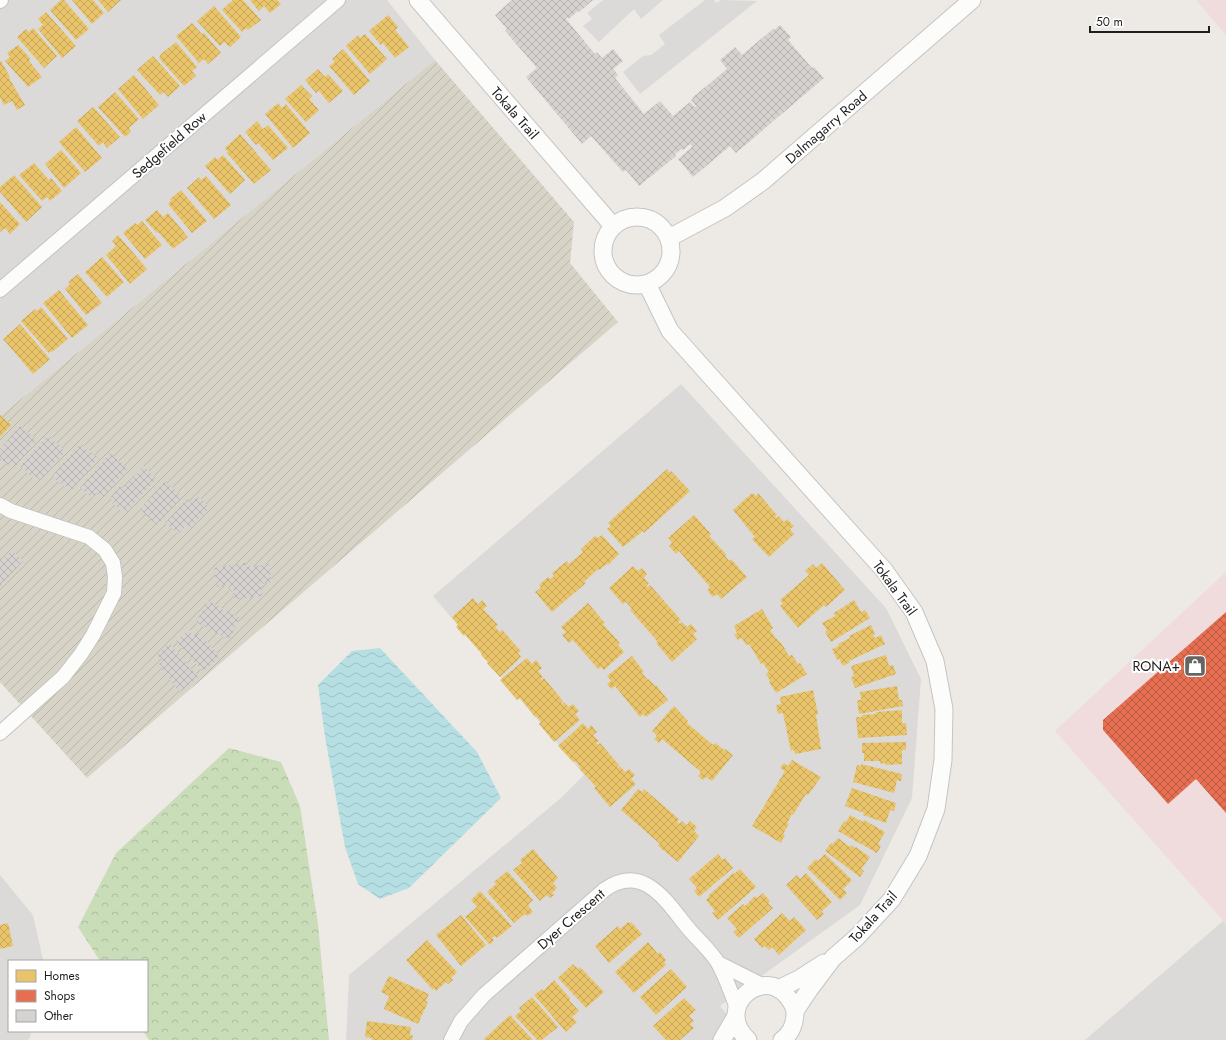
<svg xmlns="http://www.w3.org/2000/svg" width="1226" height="1040" viewBox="0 0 1226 1040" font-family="Jost,sans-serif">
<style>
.residential{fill:#dcdad8}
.commercial{fill:#f0dcdc}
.religious{fill:#dbdad8}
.construction{fill:url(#construction-furrows)}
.forest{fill:url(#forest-crowns)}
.water{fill:url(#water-waves)}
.homes{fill:url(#homes-cross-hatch)}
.shops{fill:url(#shops-cross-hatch)}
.building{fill:url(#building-cross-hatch)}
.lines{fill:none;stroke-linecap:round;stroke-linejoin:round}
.minor-casing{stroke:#c5c4c2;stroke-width:16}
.tertiary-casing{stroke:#c5c4c2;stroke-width:19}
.minor{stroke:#fcfcfb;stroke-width:14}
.tertiary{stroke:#fcfcfb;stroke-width:17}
.labels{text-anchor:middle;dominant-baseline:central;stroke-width:4;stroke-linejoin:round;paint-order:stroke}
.street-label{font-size:14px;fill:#1e1e1e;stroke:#fff}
.poi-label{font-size:14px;fill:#1e1e1e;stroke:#fff;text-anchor:end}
</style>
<defs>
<pattern id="construction-furrows" width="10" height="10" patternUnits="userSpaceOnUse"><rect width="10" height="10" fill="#d7d4c7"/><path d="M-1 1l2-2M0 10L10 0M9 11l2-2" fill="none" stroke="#b8b6aa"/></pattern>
<pattern id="forest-crowns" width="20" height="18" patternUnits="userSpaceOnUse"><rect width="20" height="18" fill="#caddb9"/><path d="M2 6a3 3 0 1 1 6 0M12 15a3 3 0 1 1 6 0" fill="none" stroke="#adbd9f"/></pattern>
<pattern id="water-waves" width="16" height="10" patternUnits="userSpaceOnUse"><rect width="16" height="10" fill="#b6dfe3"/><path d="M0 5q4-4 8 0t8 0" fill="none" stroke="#9cbfc2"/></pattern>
<pattern id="homes-cross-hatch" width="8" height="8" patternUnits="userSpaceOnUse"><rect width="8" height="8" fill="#e9c46a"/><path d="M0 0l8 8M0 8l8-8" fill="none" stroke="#c7a85b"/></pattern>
<pattern id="shops-cross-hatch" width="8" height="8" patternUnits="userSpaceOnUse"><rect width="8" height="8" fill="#e76f51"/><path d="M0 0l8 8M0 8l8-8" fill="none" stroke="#bb5b43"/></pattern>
<pattern id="building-cross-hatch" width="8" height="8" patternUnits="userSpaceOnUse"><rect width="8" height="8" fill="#d5d2cf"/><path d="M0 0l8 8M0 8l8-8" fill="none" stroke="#b6b4b1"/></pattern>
</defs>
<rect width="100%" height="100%" fill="#edeae6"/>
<path class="residential" d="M0,0H387L435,60L0,416Z
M681,384L886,608L921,679L912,798L860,905L720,1006L750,1040H346L349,975L562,797L584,775L433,596Z
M0,875L33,915L43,960L9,961V1031H31L30,1038L27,1040H0Z
M1223,921L1226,924V1040H1085Z"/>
<path class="commercial" d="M1196,0H1226V35Z
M1226,572V924L1055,731Z"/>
<path class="religious" d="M603,0H663L641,19L634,9L599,42L583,26L592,19L587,13Z
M705,0H714L716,3L721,0L757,1L640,94L623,72L643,56L651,55L665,44L659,35Z
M1226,961V1040H1131Z"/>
<path class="construction" d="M435,60L574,222L570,263L618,322L87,778L0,682V416Z"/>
<path class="forest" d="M229,748L281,762L300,806L318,924L329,1040H149L143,1031H147V961H100L78,927L116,853Z"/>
<path class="water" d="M380,648L477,752L501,798L409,888L380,899L358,884L345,847L325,737L318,685L352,651Z"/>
<path class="homes" d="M61,0H64L89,29L76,40L50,10Z
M72,0H93L104,13L92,24Z
M98,0H121L108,12Z
M233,0H243L261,20L248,30L246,28L242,32L222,10Z
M250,0H277L281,4L270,13L264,6L259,11Z
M214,6L241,37L230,47L224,42L220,46L197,21Z
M46,12L76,46L62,58L38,29L43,25L38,19Z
M388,15L398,27L395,30L409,47L395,58L383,43L381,45L369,31Z
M192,23L202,34L204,33L221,53L208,64L204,59L199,63L176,36Z
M33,28L57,56L44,68L17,37L26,29L29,32Z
M365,34L387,59L370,74L346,46L358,35L360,38Z
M176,42L197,67L192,71L196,76L184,86L159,58L161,54Z
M18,45L30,58L29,61L42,77L28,87L5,61L10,57L7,53Z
M343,49L370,81L354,95L329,66L335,62L332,59Z
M153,56L180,86L168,97L164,92L160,95L137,70Z
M1,61L10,77L9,78L25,105L17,110L12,101L4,105L0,97V62Z
M318,69L325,77L328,74L343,91L329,103L319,91L316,93L305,80Z
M134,75L159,105L143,119L118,89Z
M301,85L312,96L309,99L319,110L306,122L285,99Z
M115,92L139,119L129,128L131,132L125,137L98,107Z
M278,103L282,108L286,104L310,133L293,148L265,114Z
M93,107L120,137L107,148L103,142L99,146L77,121Z
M257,121L263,129L268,125L288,148L273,160L258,143L256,145L245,132Z
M76,127L102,158L85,172L59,142Z
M240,134L271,170L254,184L226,152H228L225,148Z
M61,150L81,173L64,188L45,164Z
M223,155L245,180L230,194L205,166L215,157L217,160Z
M34,163L49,180L51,178L62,191L50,201L47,197L42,201L19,175Z
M14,175L42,207L26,222L0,192V187Z
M206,176L231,205L214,219L187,188L199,177L201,180Z
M181,190L207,221L192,233L168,204L171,201L170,199Z
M0,202L20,224L10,234L5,228L0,232Z
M157,210L163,217L168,213L188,237L173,249L158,232L157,233L145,220Z
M142,221L162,245L145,259L123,233L135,223L137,225Z
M118,235L147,269L130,284L106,255L116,246L112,241Z
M102,257L124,282L107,297L85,272Z
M78,274L102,303L86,315L65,289L70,284L68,282Z
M59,290L88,325L72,338L43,303Z
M41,307L68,339L52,352L51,351L49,353L21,321L35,309L37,311Z
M20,324L50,359L33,374L3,339Z
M0,415L11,425L0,437Z
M667,469L670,473L671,471L690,491L644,533L643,531L623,547L607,529L611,526L608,523Z
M752,493L756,496L758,493L777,515L775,517L776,518L779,516L784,522L787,519L794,526L790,529L794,534L769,557L752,539L755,537L733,510Z
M694,515L711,534L709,536L726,554L725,555L729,561L731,559L747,577L721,599L717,594L713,597L707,590L710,587L679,551L676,554L669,546L672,543L668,538Z
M602,535L619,554L608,565L607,564L599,570L598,569L584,582L586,583L552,612L535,592L541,588L539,585L548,577L550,579L554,576L552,573L567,561L569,564L583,552L581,549L595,536L598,538Z
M822,563L845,590L826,607L824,605L798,628L780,606L783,603L780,600L809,575L805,571L813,564L816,568Z
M633,566L638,571L642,568L647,574L644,578L649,583L646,586L648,587L650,585L681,620L678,622L680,624L682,622L687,627L691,624L697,631L693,634L697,639L672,662L656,643L658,642L630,610L632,609L626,602L623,604L609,588Z
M473,598L478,604L482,600L487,606L483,609L498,625L495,627L500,632L502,630L521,651L518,653L521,657L500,677L487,663L488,662L481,655L482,654L466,636V634L464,636L456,627L458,625L452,617Z
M854,600L861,612L865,610L870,618L831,642L825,632L827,630L822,623L835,616L834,613Z
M588,603L605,623L603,624L620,643L618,645L624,652L604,670L601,667L598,669L573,640L569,643L562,635L566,632L561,627Z
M762,609L773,628L770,630L775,637L782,644L789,656L792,655L798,664L800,663L807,674L776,693L769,682L770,681L766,674L769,672L763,663L761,664L749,644L746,645L742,638L738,640L734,635L737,633L734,626Z
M871,625L875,634L873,635L875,638L881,635L885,644L849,661L850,662L843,666L839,659L837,660L832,649L839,646L838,644L850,638L849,636Z
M886,655L889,666L893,665L896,674L855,688L851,677L854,676L851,666Z
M632,656L644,672L642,673L648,680L649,679L655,686L656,685L668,700L646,717L643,714L640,717L615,686L611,689L607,684L611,681L607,676Z
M527,658L532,664L536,660L542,668L538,671L543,677L541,679L542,680L544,678L563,701L561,703L562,704L564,702L569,707L573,704L579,711L575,714L580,720L554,742L539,724L541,722L536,716L535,717L520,698L517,700L500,680Z
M897,686L899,700H902L903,706L859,714L857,700H861L860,692Z
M813,690L818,714L816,715L821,749L795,754L794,750L791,751L783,713L778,714L776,705L781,704L780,697Z
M674,706L688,721L687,723L713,745L715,743L718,745L724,750L725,749L733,755L712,781L706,777L703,780L698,776L701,772L662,739L659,743L654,739L657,736L652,731Z
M902,710V723H906L907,735L858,738L856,717H862V715L876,714V712Z
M583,723L588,729L591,725L597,732L593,735L599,741L596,743L598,745L600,743L619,765L617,767L618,768L620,766L625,772L629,769L635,775L631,779L636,784L610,807L594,788L596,787L579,768L580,767L575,761L573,762L558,746Z
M906,742V750H902V764L886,765L885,763L880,764V761H864V753H862V743Z
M792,760L821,777L808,795L806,794L793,815L792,814L787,823L789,824L783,834L785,835L781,843L752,826L785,771L780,768L784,763L788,766Z
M861,764L902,774L901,781L897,780L894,793L853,782L857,765L861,766Z
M852,788L896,803L894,811L890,810L886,823L863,815L864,813L845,806Z
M638,789L642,792L644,789L679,819L677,822L679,824L682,821L687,825L690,821L697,827L694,831L699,836L678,862L658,846L660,844L621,810Z
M850,815L863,822L864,820L885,832L878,844L881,846L877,853L838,831L844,821L846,822Z
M838,838L850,847L851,845L856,848V847L870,857L861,869L864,871L860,877L825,851L831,843L833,844Z
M533,849L558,878L553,883L557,888L552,893L554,895L550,898L546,895L540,901L513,870L522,863L520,860Z
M718,854L723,860L725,858L733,868L699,897L694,891L697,888L689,879Z
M825,854L852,880L843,889L847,893L840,900L807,868L816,859L818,861Z
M740,869L756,887L718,920L712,913L715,911L706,900L709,897L708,896L733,873L734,874Z
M507,871L533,900L528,905L533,912L527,916L525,914L514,923L487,892L496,884L494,882Z
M806,873L832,902L822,911L824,914L817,920L786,885L797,875L800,879Z
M480,891L512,926L497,938L495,936L492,938L494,940L490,945L465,917L477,907L471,900Z
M763,893L770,901L768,903L773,908L739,938L733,932L737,929L727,918L743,904L745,906L755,896L757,898Z
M782,913L790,921L794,917L806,930L779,955L772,947L769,950L765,946L762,948L754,939Z
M461,915L486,945L461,966L436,935Z
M628,922L630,923L631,922L642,934L609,963L595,946L618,926L620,929Z
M8,923L13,946L0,949V925Z
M427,940L457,972L451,978L453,980L448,984L446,982L436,991L434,988L433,990L406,960Z
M648,942L658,954L660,952L666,960L664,962L666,965L634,993L615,972Z
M573,964L578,969L580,967L604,992L586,1008L558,978Z
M671,969L687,987L656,1015L640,997Z
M389,976L429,994L426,1001L428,1002L418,1024L384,1009L389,996L381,992Z
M554,980L570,998L569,1000L579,1011L572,1017L577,1022L566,1032L534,995L542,989L543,991Z
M532,997L558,1027L542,1040H537L515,1016L521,1011L519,1008Z
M684,998L696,1010L689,1016L694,1021L690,1024L694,1028L680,1040H666L653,1026Z
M510,1015L533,1040H485L484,1039Z
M367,1021L411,1027L410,1035L413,1036L412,1040H372V1038L365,1037Z"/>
<path class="shops" d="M1226,612V813L1196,779L1168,804L1103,730V720Z"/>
<path class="building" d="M512,0H593L579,12L578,11L569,19L567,17L566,19L595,54L597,52L602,58L613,49L623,61L613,69L618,75L615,78L644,114L660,101L673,116L690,102L695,107L696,106L691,100L693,99L692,98L727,69L720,60L735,47L742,55L773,29L774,30L780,25L791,37L788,40L812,68L814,67L824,78L736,153L730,146L693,177L678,159L692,147L690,144L683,150L682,149L675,154L676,156L639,186L626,170L623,172L591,136L582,144L526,77L537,68L505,31L507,29L495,15Z
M20,426L37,441L14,468L9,464L8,465L0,458V449Z
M48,435L66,451L40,480L35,476L33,478L20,466Z
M81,443L99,459L70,492L52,476Z
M110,453L128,469L102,499L96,493L92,498L80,488Z
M143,466L157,478L127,512L123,508L121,511L111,502L112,500L110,498L120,486L123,488Z
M165,481L183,496L157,525L140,509Z
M197,496L210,507L191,528L187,524L178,534L165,523L187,499L191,503Z
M12,550L23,561L0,586V557L3,560Z
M245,563L246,567L269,564L272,582L261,584L263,596L234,600L233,591L229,592L228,585L217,587L214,568Z
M208,601L240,618L229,640L196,622Z
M189,630L194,636L198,633L201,634L220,657L203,672L176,641Z
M170,643L198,677L180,692L161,669L162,668L159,664L163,661L157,654Z"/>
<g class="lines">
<g class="minor-casing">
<path id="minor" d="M0,1L1,0
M0,290L338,0
M0,505L11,511L89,537L105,550L113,563L115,577L114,593L93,635L81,654L63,677L0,733
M718,963L764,986
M451,1040L461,1021L484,995L604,890C643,862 666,901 688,928C697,939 711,951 718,963C726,977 731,993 737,1008"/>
</g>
<g class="tertiary-casing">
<path id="tertiary" d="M418,0L613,226
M603 251a34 34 0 1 1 68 0a34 34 0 1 1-68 0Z
M669,238L725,208L763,181L972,0
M647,284L670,331L884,570L914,612L935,661L944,709L943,760L936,809L918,856L892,899L857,937L833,958L809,990L795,1011
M778,989L799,979L824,963
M722,1040L736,1016
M748,1040C713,1007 763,966 787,996C791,1001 795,1007 795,1013C795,1023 791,1034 782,1040"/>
</g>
<use href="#minor" class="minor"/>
<use href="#tertiary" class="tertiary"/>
</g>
<defs>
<g id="shop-square" transform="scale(1.15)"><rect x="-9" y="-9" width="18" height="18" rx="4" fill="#666564" stroke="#fff"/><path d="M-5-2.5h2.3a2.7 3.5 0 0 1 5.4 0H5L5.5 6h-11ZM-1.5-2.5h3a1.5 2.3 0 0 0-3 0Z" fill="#fff"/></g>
</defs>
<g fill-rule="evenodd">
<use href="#shop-square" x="1195" y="666"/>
</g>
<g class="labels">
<g class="street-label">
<text transform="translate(515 113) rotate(49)">Tokala Trail</text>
<text transform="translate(826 127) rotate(-41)">Dalmagarry Road</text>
<text transform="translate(169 145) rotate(-41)">Sedgefield Row</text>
<text transform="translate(895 588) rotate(54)">Tokala Trail</text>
<text transform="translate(873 917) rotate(-48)">Tokala Trail</text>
<text transform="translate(571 919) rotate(-41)">Dyer Crescent</text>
</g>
<g class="poi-label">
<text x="1180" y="666">RONA+</text>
</g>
</g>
<rect x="8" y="960" width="140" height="72" fill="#ffffff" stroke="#a5a5a5"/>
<rect x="16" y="970" width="20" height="12" fill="#e9c46a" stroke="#a5a5a5"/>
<text x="44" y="980" font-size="12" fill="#1e1e1e">Homes</text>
<rect x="16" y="990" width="20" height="12" fill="#e76f51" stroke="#a5a5a5"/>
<text x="44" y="1000" font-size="12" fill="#1e1e1e">Shops</text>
<rect x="16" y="1010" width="20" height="12" fill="#d5d2cf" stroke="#a5a5a5"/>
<text x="44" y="1020" font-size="12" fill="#1e1e1e">Other</text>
<path d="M1090 26v6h119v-6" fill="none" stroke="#1e1e1e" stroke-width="2"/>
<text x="1096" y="26" font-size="12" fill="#1e1e1e" stroke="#ffffff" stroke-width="3" paint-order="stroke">50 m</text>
</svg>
